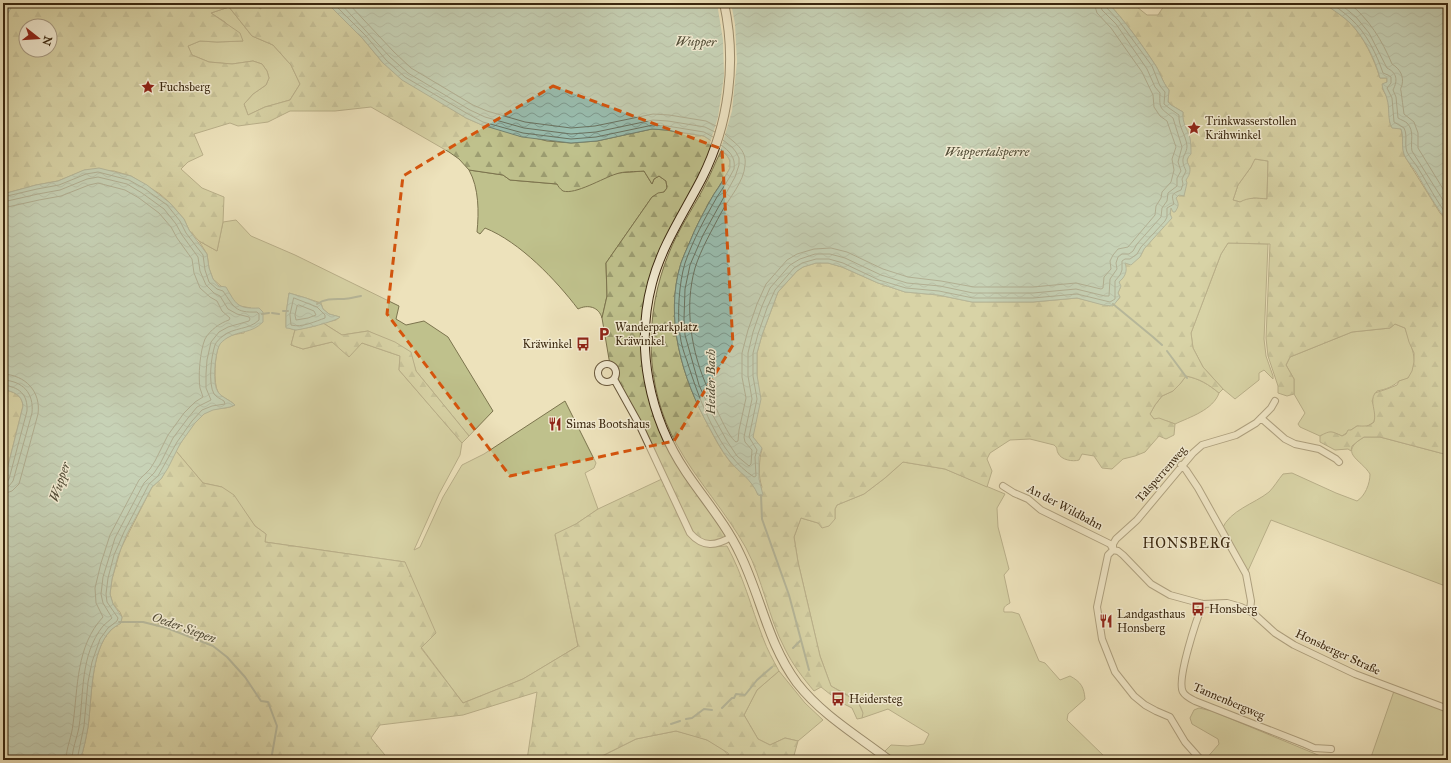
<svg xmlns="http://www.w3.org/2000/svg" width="1451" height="763" viewBox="0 0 1451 763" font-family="'IM FELL Great Primer',serif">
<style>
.green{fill:#bfc18c;stroke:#7c744e}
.forest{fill:url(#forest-firs);stroke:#7c744e;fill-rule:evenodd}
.water{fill:url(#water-waves);stroke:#738270}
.pier{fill:#ede2bb}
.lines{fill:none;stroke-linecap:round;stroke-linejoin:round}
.shore{stroke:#6a7260;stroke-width:1}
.stream{stroke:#738270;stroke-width:2}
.street-casing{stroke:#67563a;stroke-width:8}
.secondary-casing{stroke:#3a270f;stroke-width:10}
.street{stroke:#f3ecd3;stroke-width:6}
.secondary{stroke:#f3ecd3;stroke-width:8}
.marked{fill:none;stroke:#d7540c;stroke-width:3;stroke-dasharray:8 5;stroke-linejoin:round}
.labels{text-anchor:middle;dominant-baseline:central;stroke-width:3;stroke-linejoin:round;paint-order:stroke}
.poi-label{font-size:12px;fill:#3a270f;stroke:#f3ecd3;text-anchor:start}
.street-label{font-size:12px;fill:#3a270f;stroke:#f3ecd3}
.water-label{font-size:13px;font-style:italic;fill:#524d37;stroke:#f3ecd3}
.quarter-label{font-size:14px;letter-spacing:1px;fill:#3a270f;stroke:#f3ecd3}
</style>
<defs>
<pattern id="forest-firs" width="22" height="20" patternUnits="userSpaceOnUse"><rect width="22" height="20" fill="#bfc18c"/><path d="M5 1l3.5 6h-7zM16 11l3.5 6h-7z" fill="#9c9d71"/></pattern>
<pattern id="water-waves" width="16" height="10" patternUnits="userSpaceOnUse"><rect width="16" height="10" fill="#99beb0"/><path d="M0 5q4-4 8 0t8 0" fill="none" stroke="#7e9a8e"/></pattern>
</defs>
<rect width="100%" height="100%" fill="#ede2bb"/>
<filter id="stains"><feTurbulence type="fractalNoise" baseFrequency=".005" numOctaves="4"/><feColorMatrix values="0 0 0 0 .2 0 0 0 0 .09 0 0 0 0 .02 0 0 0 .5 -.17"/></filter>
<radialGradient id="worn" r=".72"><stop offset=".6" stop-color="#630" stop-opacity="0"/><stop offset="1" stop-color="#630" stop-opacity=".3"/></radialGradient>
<path class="green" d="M229,7L252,36L273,45L291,65L300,84L290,100L265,107L248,115L244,104L253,94L266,85L269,78L267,71L262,64L253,61L232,64L209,62L192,55L188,46L200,41L217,42L243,41L225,22L211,13Z
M1254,159L1268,161L1267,199L1254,198L1240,202L1233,200L1238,185L1251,167Z
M469,170L503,175L510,180L557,184L596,181L617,173L644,171L652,184L654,179L659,176L666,181L667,188L664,192L652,197L606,263L607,296L602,318C599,307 588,304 578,309C556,280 520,242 485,228L480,234L477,232C479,212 479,188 469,170Z
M236,220L251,236L295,255L399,306L396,319L406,325L424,321L448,337L493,411L469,436L416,371L410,352L368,331L342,335L323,323L336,320L340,317L329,314L323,309L321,303L306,298L289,293L286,314V327L295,330L291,345L303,349L332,342L362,343L400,356L399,370L462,443L460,455L439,494L414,550L420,547L443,497L462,465L484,454L565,401L596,463L594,468L585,473L598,509L576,524L555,535L578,646L523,679L463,703L421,647L405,562L265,542L266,534L255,526L245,512L222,487L203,483L176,451C183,439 198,413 213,409C221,408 227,409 235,405C230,400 221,397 218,392C213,384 215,353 219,345C224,336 235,334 244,333L251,308L240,306L234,302L230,294L213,279L209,268L207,254L199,241L217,251L223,222Z
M1228,243L1268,244L1264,339L1266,356L1273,376V379L1264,370L1259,373V380L1235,399L1223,389L1203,367L1193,348L1191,333L1221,254Z
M1395,324L1405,328C1409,341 1422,366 1408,378C1406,380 1402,380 1399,381C1392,387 1387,389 1377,391L1372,401L1376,411L1374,422L1366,427L1357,426L1342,436C1333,432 1328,432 1320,436L1300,427L1298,424L1305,413L1294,394V379L1286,365L1290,357L1352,332L1390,328Z
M1186,376C1200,379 1208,384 1219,393C1213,410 1190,417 1175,424L1167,421L1154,419L1150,414L1155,405L1162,396L1173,391L1180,384Z
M1364,437H1380L1448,455V587L1271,520L1247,573L1222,529C1230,510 1254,504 1269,492C1274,487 1278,480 1283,474L1292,473L1336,493L1357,501C1365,496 1370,484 1370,474C1361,459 1337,453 1364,437Z
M903,462L945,469L1005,494L997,508L998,527L1009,569L1004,575L1010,603C1005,606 1003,607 1004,612H1012L1019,614L1039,661L1045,663L1060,680L1070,676C1081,682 1084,687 1085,699L1068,714L1067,720L1107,759L1120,757L1146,760H895L884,752L891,745L908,746L924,744L929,734L888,709L862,718C866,701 843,693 831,686L820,656L798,562L794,537L801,518L818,523L835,519V509L837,505L864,494L885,478Z
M779,671L805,703L823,720L798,741L785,738L770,745L758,739L744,715L757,690Z
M1394,691L1448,711V760H1370Z
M1199,708L1212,711L1330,760H1205L1219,744L1218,739L1192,724L1190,718L1194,710Z
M676,731C694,736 724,741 730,760H602L598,758L636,739Z"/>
<path class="forest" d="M14,3H250L261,9L260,3H327L363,39L383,63L439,101L466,118L482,125L547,141L571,143L597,141L652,129L666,130L704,136L710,140L716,146L658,265L645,345L662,427L731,537L717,544L695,538L614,379L616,371L614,368L610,365L602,318L607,296L606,263L652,197L658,193L664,192L667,188L666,181L659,176L654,179L652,184L644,171C635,172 624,171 616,174C603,178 575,195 563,191C560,189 558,186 557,184L510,180L503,175L469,170L459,159L449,152L371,107L335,111H290L268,122L238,126L230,123L194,134L203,155L188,162L181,169L202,188L224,197L223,222L217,251L199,241L189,230L184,219L170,203L160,194L131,176L114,171L85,170L58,181L36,185L3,194V21ZM229,7L252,36L273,45L291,65L300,84L290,100L265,107L248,115L244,104L253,94L266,85L269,78L267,71L262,64L253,61L232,64L209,62L192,55L188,46L200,41L217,42L243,41L240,33L211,13ZM26,26H50V50H26Z
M1108,3H1132L1147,15H1158L1166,3H1190L1197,6H1208L1209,3H1330V7C1336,12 1344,17 1350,23C1364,37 1374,59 1380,78H1387V82L1382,88L1388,99L1390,123L1401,129C1404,138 1402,146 1404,155L1440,213L1448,222V455L1380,437H1364L1358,441L1352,446L1351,451L1348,449L1335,450L1320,442V436C1331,430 1331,431 1342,436L1346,434L1348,430H1351L1357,426C1364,426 1369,427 1374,422C1377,411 1369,402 1375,393L1387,389L1397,385L1399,381L1408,378L1412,371L1414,362V353L1409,342L1405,328L1395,324L1390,328L1352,332L1290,357L1286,365L1294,379V394L1287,396L1278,393V386L1268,356L1266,338L1270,244L1228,243L1221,254L1191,333L1193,348L1203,367L1223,389L1219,393C1208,384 1200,379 1186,376L1180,384L1173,391L1162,396L1155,405L1150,414L1154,419L1159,418L1175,424L1174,435L1166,439L1159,436L1145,452L1135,456L1123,459L1112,469L1102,468L1094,456L1082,454L1079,460C1073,462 1061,460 1058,453C1056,449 1058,448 1054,445L1030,439L1010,440L990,453L987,459L992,471L987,487L945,469L903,462L885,478L864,494L837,505L835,509V519L829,526L822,528L818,523L801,518L794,537L798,562L820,656L831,686L858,702L863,713L862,718L857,719L852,708L840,702L821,687L814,691C803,678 793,665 785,649C768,617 763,580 746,548C726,512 697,481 677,445C644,387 644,313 669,253C678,230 692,210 703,189C710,176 715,163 721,151C728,155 731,160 730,168C725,177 720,185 714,194C707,206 700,219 694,232C690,242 685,252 681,263C664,318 682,378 709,427C715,439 722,452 731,463C742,473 753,481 758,495L762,487C758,477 759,459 762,449L753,437L757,375V353L762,335L778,292L797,271L803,267L816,263H828L842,267L878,283L905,292L938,295L972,302H1033L1077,298L1110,306L1118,300L1120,297L1118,293L1120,288L1119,282L1125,263L1132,262L1140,257L1144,249L1171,218C1169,210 1173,200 1179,195L1190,168L1187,162L1188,157L1185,128L1182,120L1183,112L1171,105L1168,101L1169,90C1162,82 1160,71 1154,63C1140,42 1125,21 1108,3ZM1255,159L1268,161L1267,199C1257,198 1249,197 1240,202L1233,200L1238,185L1251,167Z
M323,323L342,335L368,331L395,342L411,352L416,371L469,436L462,443L399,370L400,356L362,343L349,357L332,342L303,349L291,345L295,330L311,327Z
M3,389C13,392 22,394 23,406L6,474L3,490Z
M176,451L203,483L222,487L234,495L255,526L266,534L265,542L405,562L436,633L421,648L463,703L523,679L578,646L555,534L576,524L598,509L664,478L687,530L706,546L712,547L727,546C743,575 751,607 763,638C767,649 773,660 779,671L757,690L744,715L758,739L770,745L785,738L798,741L793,759L794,760H730L728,753L707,740L676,731L636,739L598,758L585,760H527L537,692L463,715L380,725L371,738L389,760H80C84,749 86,738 88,727C92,700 90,651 111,630C114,627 118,625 121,623L122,617L120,612L113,604L110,594L112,579L121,548L152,487L161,479Z"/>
<path class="water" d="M3,3H14L3,21Z
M327,3H1108C1125,21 1140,42 1154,63C1160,71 1162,82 1169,90L1168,102L1171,105L1183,112C1182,123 1187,128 1190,138C1191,143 1191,149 1191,154C1183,162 1190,163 1190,170C1190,174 1188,177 1186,180L1187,183L1184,196L1179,195L1176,198C1179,204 1179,206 1175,212H1173L1171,208L1170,214L1172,218L1144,249L1140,257L1131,265L1125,263C1128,271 1125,277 1119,282L1121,286L1118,293L1120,297L1113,306L1103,305L1077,298L1033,302H972L938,295L905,292L878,283L842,267L828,263H816L803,267L797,271L778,292L762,335L757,353V375L761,399L753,437L762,448L759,457V479L763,495L761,496L758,495C751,478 740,474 729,460C721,450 715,438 709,427C682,378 664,318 681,263C685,252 690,242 694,232C700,219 707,206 714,194C720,186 725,177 730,168V160L726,154L716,146L710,140L704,136L666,130L652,129L597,141L571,143L522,137L482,125L466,118L402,80L383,63L363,39Z
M1329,3H1448V222C1435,206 1426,189 1416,172C1412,166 1406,160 1404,154C1401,145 1404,137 1401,129L1392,128C1387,119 1390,108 1387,99C1386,93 1382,90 1382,84L1387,82V78H1380C1375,59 1364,37 1350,23C1344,17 1336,12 1329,7Z
M99,168L131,176L147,185L170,203L184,219L189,230L207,254L209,268L213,279L219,286L226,287C236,304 237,309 259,308L263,312V322C251,334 240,330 227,338C224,340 220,343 219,346C215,355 212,384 218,392C221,397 230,400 235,405L230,407L213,410L204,414L195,423L180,444L168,468L161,479L152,487L127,534L118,556L112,579L110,594L113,604L122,617L121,623C118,625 114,627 111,630C90,651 92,700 88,727C86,738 84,749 80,760H3V490L6,474L23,406C22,394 13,392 3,389V194L36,185L58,181L84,170Z
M289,293L306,298L321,304L323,309L329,314L340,317C334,322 304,329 296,330C293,330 290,328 286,328V314Z"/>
<path class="pier" d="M717,3H731L735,24L737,62L732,111L720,152L710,143L718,117L724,76L723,40Z"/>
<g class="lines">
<path class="shore" d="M333,3L366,36L386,60L405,77L468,114L483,122L523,133L571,139L596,137L653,125L667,126L704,132L713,137
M340,3L390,57L408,73L470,110L485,117L524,128L571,134L596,132L653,120L668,121L705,127L715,132
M348,3L394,52L411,68L473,105L487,111L525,122L571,128L595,126L653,114L669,115L706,121L716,126
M1333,3L1334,5C1340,10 1346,14 1351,19C1366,32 1377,55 1383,73L1388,75L1391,77V83L1387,88L1392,98L1394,122L1404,128C1408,136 1404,144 1407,152C1410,158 1415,163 1418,168C1428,184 1436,201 1448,216
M1339,3L1356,17L1369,33L1387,68C1397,73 1398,80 1393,90L1396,97L1398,118C1401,120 1405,121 1407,123C1415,131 1410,142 1412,151L1448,208
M1349,3C1369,19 1382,40 1392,64C1400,69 1404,76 1402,85C1401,88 1400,89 1401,91C1402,99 1403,106 1404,114L1414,122L1418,133V148L1448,197
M725,134C734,143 747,149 745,165C744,182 729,198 721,213C712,230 701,249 695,268C684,307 691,352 708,389C713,401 727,436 736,442L738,441L739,430L746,398L742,377V353L748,330L757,304L766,284L787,260L797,254L814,249L831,248L847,252L883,269L908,277L941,281L974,287H1033L1076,283L1101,289L1103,288L1104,277L1111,269L1110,261L1113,255L1118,249L1128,247L1155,215L1156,206L1161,198L1162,192L1171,182L1174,170L1172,159L1176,147L1167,121L1160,116L1154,107L1153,95L1142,72L1111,28L1097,13L1094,3
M723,140L732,147L736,152L739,158V165L735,177L703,235L690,265L685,289L684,319L685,335L699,385L711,412L727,441L737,456L749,466L751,464L752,450L745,442L744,437L752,399L748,376V353L753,332L762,306L770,288L790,265L800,259L815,254H830L845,258L881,275L907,283L940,286L973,293H1033L1076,289L1105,296H1109L1110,279L1117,269L1116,263L1118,257L1122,254H1129L1133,251L1137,244L1161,217L1162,208L1167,201L1168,193L1177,186V178L1181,171L1178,162L1182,147L1173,118C1161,108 1159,110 1160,93L1155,87L1147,69L1116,24L1102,10L1100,3
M721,145C729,151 736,157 734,169C729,179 723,188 717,197C705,218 693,240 685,263C679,283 677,314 680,335C681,344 684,353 687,361C699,399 719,455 754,477L756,476L755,457L757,450L749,437L757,399L753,376V353L758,334L767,308L775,290L794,268L802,263L816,259H829L843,263L879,280L906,288L939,291L973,298H1033L1077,294L1110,302L1115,299V281L1120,275L1122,270V261L1125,259H1130L1137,254L1141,247L1165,221L1167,217V208L1174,204C1171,194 1172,194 1181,190L1183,184L1182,179L1186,171C1185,168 1183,165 1183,162C1182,156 1187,153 1187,146C1186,135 1178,126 1179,115L1169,108L1164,104L1165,92L1160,86L1152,66L1119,21L1106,7L1105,3
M3,197L37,189L59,185L86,174L98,172L129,180L145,189L167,205L180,221L186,233L203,255L205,270L209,282L217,289L223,291C234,307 235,313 257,312L259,314V320C249,330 234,327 223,336C220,338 216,342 215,345C211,357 208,383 214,394C216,397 221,399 224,401L225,404L212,406L202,410L192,421L177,442L158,476L149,484L124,532L114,555L108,578L106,594L107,602L118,618L117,621L108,628L100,639L92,662L88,682L84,726L77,760
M3,202L38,194L60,190L87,179L98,177L127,184L142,193L164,209L176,224L182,235L198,257L200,271L206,285L214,293L220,296L228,309L237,314L249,317L250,319L249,321L228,327L219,332L211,342L207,360L206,374V388L211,400L197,407L188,418L173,438L160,464L154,473L144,483L115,538L103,577L101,594L103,603L112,618C109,621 106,623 103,626C80,655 84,693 79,727C77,738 72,749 72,760
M3,208L39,200L61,196L89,185L98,183L125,190L139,198L159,213L171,227L177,238L192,259L194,273L200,288L210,297L217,301L222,311L230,318L229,320C220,323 210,330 205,339C200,351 198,376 200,388C201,391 202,394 203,397L195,402L184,413L168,435L155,461L150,469L139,480L110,535L101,563L95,588L96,603L103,617C76,646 78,687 73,724C72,736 66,748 66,760
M294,298L317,307L325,315V318C316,321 302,328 291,325L290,315Z
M299,305L314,311L316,315L308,318L296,320L295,315L297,306Z
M3,374C26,375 41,392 38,414L19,484L12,491L3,494
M3,380C23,381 34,393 32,413L13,481L9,486L3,488
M3,385C19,387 28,394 27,411L9,479L7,482H3"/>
<path class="stream" d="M317,304C326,298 334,299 344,299C349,299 355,297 361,296
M1113,304L1153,337L1162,345
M283,311H288
M272,313L279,314
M262,314L269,313
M1167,351L1187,378
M761,495L762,519L789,595L809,670
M119,622H143L167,628L213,646L227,657L245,677L261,701L268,702L277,726L271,760
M793,648L801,640
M722,708L732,698H734L736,694L745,695L757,680L772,667
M686,719L692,718L704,709L712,710
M671,724L680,721"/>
<g class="street-casing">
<path id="street" d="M598 373a9 9 0 1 1 18 0a9 9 0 1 1-18 0Z
M614,379L639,424L690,533C703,548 716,546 731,537
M1261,418L1285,439L1295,444L1319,449L1336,459L1339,462
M1181,465L1186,470L1198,488L1246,574L1251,601L1250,611
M1003,486L1014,493L1028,499L1041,510L1106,542L1110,544L1113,549
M1113,550L1118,551L1123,555L1151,584L1170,595L1203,604L1227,603L1241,607L1253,613L1275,633L1294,645L1355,674L1448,709
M1113,550L1108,555L1097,607L1102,639L1115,672L1134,696L1145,705L1156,711L1170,717L1185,742L1201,760
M1113,550V544L1116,539L1137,520L1193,453L1202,445L1236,435L1256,423L1271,408L1275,401
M1203,604C1197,618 1176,680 1183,692C1185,696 1191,699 1195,701L1305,744L1314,748L1331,749"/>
</g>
<g class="secondary-casing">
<path id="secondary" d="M724,3C737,62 729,124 702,178C684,213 662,245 652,283C635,347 649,417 686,472C704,499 726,524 740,554C761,597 768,644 797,683C822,715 858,736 889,760"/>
</g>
<use href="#street" class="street"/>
<use href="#secondary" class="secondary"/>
</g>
<path d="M0 0H1451V763H0ZM553,86L722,149L733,345L674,441L510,476L387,314L403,176Z" fill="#ede2bb" fill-opacity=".55" fill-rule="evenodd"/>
<path class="marked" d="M553,86L722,149L733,345L674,441L510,476L387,314L403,176Z"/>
<defs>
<g id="sight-bare" transform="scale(1.08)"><path d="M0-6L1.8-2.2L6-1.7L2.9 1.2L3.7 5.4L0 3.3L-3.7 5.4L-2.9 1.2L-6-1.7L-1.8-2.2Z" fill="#8f2418" stroke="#f3ecd3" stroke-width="2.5" paint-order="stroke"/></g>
<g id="parking-bare" transform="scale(1.08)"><path d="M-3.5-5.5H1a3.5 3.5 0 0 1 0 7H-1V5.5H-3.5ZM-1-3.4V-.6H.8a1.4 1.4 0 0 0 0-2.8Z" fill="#8f2418" stroke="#f3ecd3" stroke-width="2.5" paint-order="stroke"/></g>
<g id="bus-bare" transform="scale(1.08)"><path d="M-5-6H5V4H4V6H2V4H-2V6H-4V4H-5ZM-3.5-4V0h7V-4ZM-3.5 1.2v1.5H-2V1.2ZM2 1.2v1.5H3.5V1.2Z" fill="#8f2418" stroke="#f3ecd3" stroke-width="2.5" paint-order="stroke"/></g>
<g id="restaurant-bare" transform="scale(1.08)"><path d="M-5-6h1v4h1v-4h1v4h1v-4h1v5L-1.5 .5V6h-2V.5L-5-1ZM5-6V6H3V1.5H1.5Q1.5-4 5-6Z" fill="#8f2418" stroke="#f3ecd3" stroke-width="2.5" paint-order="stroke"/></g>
</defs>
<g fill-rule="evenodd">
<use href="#sight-bare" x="148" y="87"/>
<use href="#sight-bare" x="1194" y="128"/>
<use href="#parking-bare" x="604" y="334"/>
<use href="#bus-bare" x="583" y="344"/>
<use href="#restaurant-bare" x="555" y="424"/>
<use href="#bus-bare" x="1198" y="609"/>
<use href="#restaurant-bare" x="1106" y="621"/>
<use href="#bus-bare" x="838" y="699"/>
</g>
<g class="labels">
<g class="poi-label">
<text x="159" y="87">Fuchsberg</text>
<text x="1205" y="121">Trinkwasserstollen<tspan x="1205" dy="14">Krähwinkel</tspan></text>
<text x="615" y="327">Wanderparkplatz<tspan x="615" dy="14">Kräwinkel</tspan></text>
<text x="572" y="344" text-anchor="end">Kräwinkel</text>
<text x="566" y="424">Simas Bootshaus</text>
<text x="1209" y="609">Honsberg</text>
<text x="1117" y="614">Landgasthaus<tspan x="1117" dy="14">Honsberg</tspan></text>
<text x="849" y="699">Heidersteg</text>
</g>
<g class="street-label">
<text transform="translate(1161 474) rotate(-49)">Talsperrenweg</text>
<text transform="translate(1065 507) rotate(28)">An der Wildbahn</text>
<text transform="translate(1338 652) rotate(25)">Honsberger Straße</text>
<text transform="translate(1229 701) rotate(23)">Tannenbergweg</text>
</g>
<g class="water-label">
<text transform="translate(696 42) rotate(1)">Wupper</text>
<text x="987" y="152">Wuppertalsperre</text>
<text transform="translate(711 382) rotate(-90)">Heider Bach</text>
<text transform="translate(60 482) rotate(-72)">Wupper</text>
<text transform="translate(184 628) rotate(20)">Oeder Siepen</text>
</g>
<g class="quarter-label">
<text x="1187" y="543">HONSBERG</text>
</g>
</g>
<rect width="1451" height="763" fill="none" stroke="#ede2bb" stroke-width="16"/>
<rect x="4" y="4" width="1443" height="755" fill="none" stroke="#3a270f" stroke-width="2"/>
<rect x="8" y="8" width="1435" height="747" fill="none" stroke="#3a270f"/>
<g transform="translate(38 38) rotate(107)"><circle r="19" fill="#f3ecd3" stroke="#a99d85"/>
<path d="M0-3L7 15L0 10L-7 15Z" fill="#8f2418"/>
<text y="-6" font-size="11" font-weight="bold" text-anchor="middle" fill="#3a270f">N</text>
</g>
<rect width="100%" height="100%" filter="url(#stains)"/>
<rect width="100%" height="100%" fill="url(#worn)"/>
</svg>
